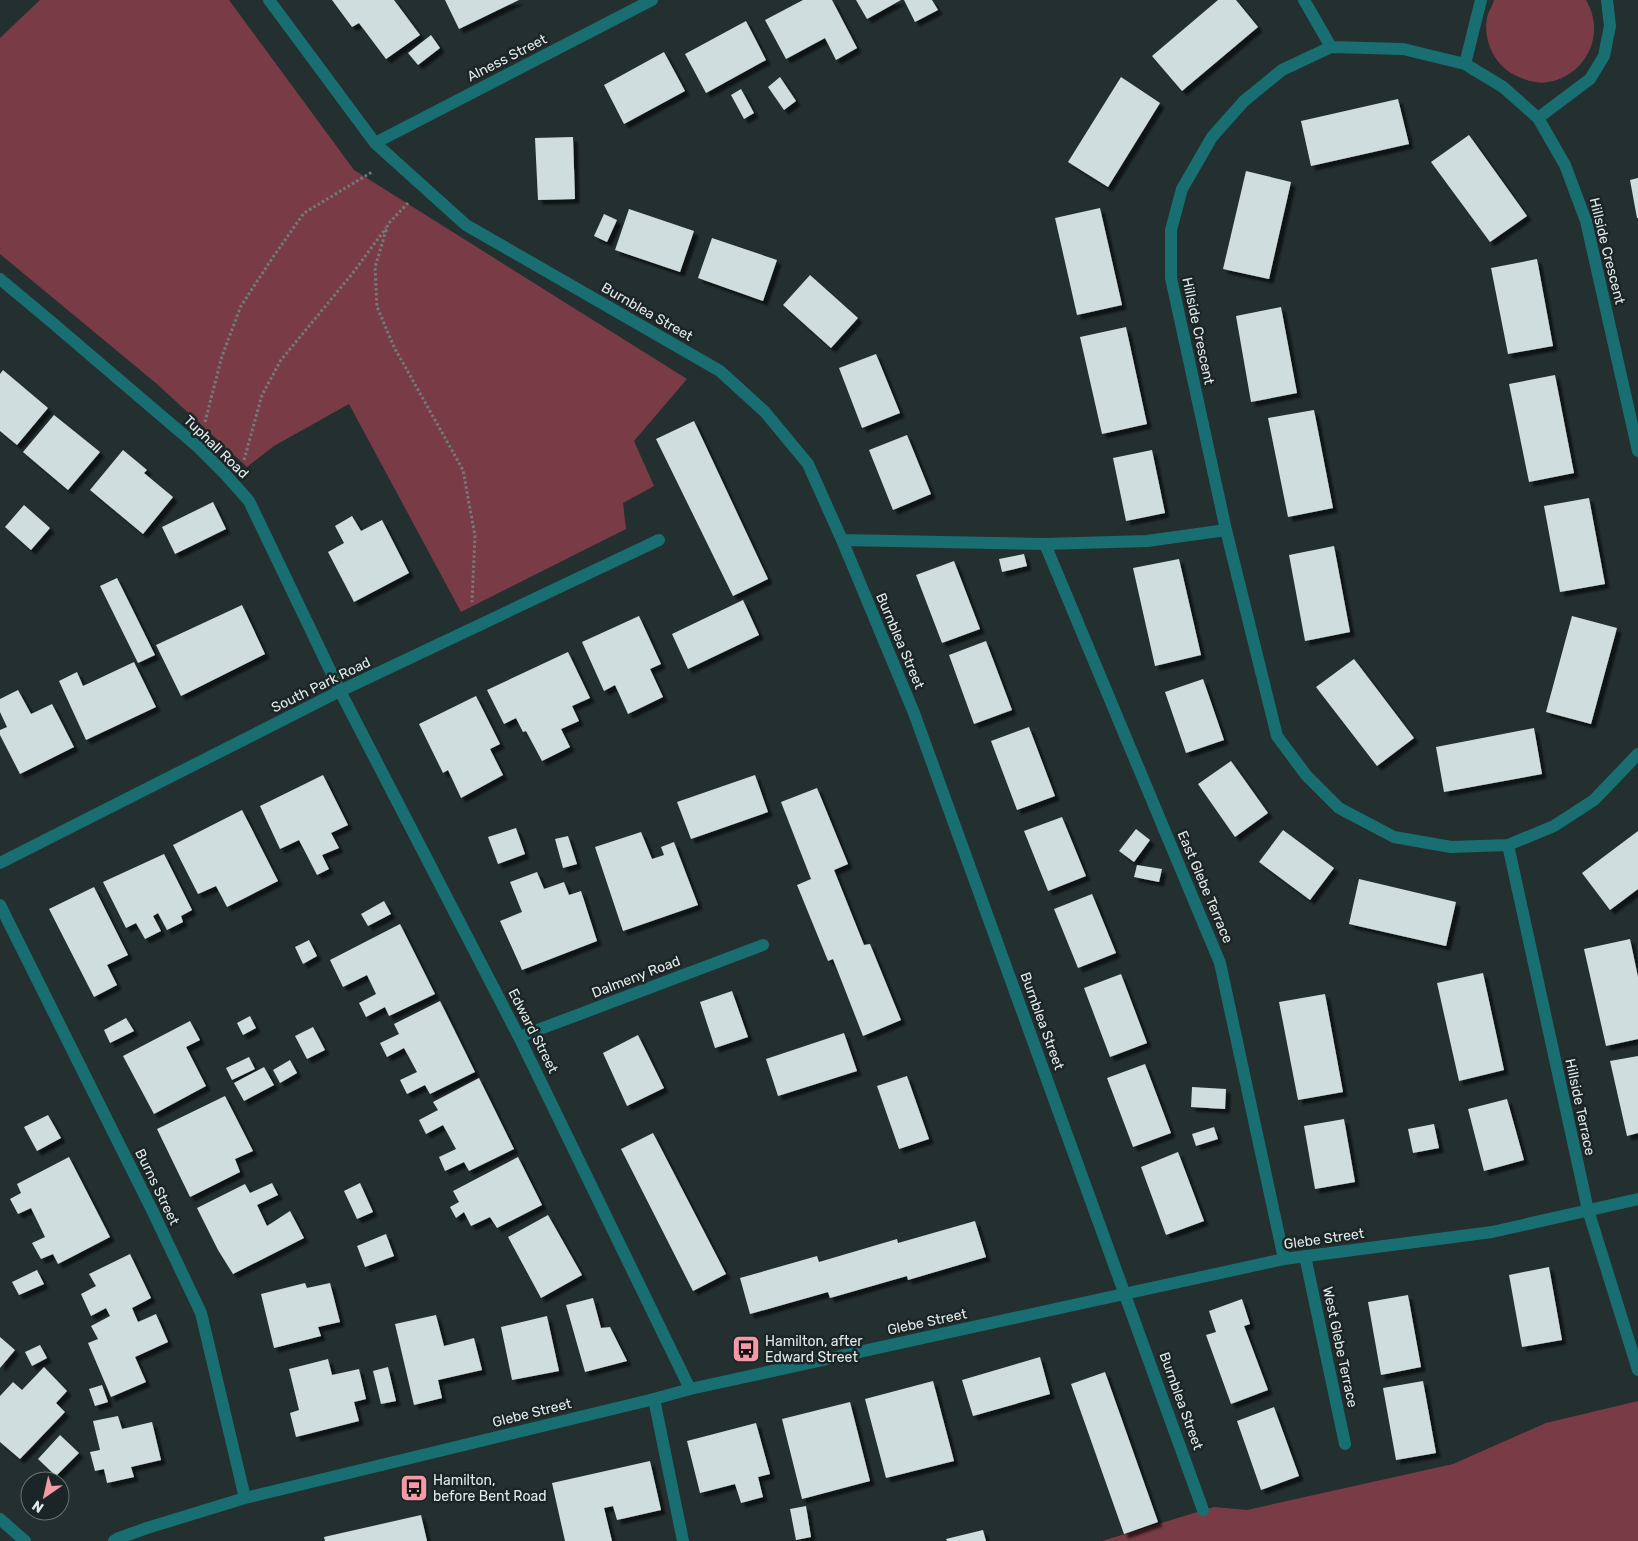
<svg xmlns="http://www.w3.org/2000/svg" width="1638" height="1541" viewBox="0 0 1638 1541" font-family="Rubik,sans-serif">
<style>
.green{fill:#793b45}
.building{fill:#d0ddde;filter:url(#shadow)}
.lines{fill:none;stroke-linecap:round;stroke-linejoin:round}
.path{stroke:#727b7b;stroke-width:3;stroke-dasharray:2.5 2.5;stroke-linecap:butt}
.service{stroke:#186e71;stroke-width:12}
.minor{stroke:#186e71;stroke-width:12}
.tertiary{stroke:#186e71;stroke-width:12}
.labels{text-anchor:middle;dominant-baseline:central;stroke-width:5;stroke-linejoin:round;paint-order:stroke}
.street-label{font-size:14px;fill:#e2e9e9;stroke:#1b2525}
.poi-label{font-size:14px;fill:#e2e9e9;stroke:#1b2525;text-anchor:start}
</style>
<defs>
<filter id="shadow"><feDropShadow dx="4.5" dy="4.5" stdDeviation="1" flood-color="#0009"/></filter>
</defs>
<rect width="100%" height="100%" fill="#242f2f"/>
<path class="green" d="M40,0H229L354,170L687,379L634,441L654,486L623,503L626,529L461,612L349,404L274,446L247,467L157,384L0,254V38Z
M1494,0H1586C1588,4 1591,9 1592,14C1601,45 1580,77 1548,82C1538,84 1528,81 1519,77C1495,68 1481,39 1488,14C1490,9 1493,5 1494,0Z
M1638,1401V1541H1102L1214,1507L1247,1510L1453,1464L1546,1423Z"/>
<path class="building" d="M332,0H394L420,35L386,59L359,23L352,27Z
M445,0H519L459,29Z
M803,0H832L857,48L836,60L825,38L786,59L765,20Z
M856,0H901L867,19Z
M904,0H932L938,10L915,22Z
M1218,0H1236L1258,27L1182,91L1152,56Z
M746,21L766,60L706,93L685,54Z
M431,35L440,48L418,65L408,53Z
M664,52L685,91L624,124L604,85Z
M780,77L796,101L784,110L768,87Z
M1121,77L1160,103L1108,187L1068,162Z
M741,89L754,113L744,119L731,95Z
M1398,99L1409,144L1311,166L1301,121Z
M1469,135L1527,216L1490,242L1431,162Z
M573,137L575,199L538,200L535,138Z
M1246,171L1291,182L1269,279L1223,269Z
M1638,178V218H1637L1630,180Z
M1100,208L1122,305L1077,315L1055,218Z
M629,209L694,231L680,272L615,250Z
M604,214L617,220L607,242L594,236Z
M712,238L777,260L763,301L698,278Z
M1537,259L1553,346L1508,354L1491,268Z
M810,275L858,318L831,348L783,305Z
M1281,307L1297,393L1251,402L1236,316Z
M1126,327L1147,424L1102,434L1080,337Z
M876,354L900,413L862,428L839,368Z
M3,370L48,408L17,445L0,431V374Z
M1555,375L1574,473L1529,482L1509,384Z
M1314,410L1333,508L1288,517L1268,418Z
M54,415L100,452L68,490L23,452Z
M694,421L768,579L733,596L656,439Z
M907,435L931,494L893,510L869,450Z
M123,450L147,470L144,473L173,497L143,534L90,490Z
M1152,450L1165,513L1126,521L1113,458Z
M1589,498L1605,584L1560,592L1544,506Z
M213,502L226,529L175,554L162,527Z
M24,505L50,528L31,550L5,527Z
M352,516L361,531L382,520L409,573L354,602L328,552L344,543L335,526Z
M1334,546L1350,632L1305,641L1289,555Z
M1024,554L1027,566L1002,572L999,559Z
M1179,559L1201,655L1155,666L1133,568Z
M954,561L980,629L942,643L916,575Z
M117,578L155,655L138,663L100,586Z
M743,600L759,635L688,669L672,634Z
M242,605L265,654L181,696L156,645Z
M639,616L661,664L650,669L663,697L628,714L615,685L604,691L582,642Z
M1572,616L1617,628L1591,724L1546,712Z
M986,641L1012,710L974,724L949,655Z
M568,652L590,698L572,706L579,721L561,729L570,747L542,761L526,731L523,732L516,718L504,724L487,690Z
M1354,659L1414,738L1377,766L1316,687Z
M134,662L156,707L86,740L59,681L77,672L83,686Z
M1203,679L1224,740L1186,753L1165,692Z
M18,690L31,714L52,704L74,747L20,774L0,735V730L7,727L0,712V699Z
M476,696L500,744L490,749L503,775L461,798L448,770L443,773L419,724Z
M1029,727L1055,796L1017,810L991,741Z
M1534,728L1542,774L1444,792L1436,747Z
M1231,761L1268,813L1235,837L1198,784Z
M323,775L348,825L331,833L339,848L322,855L329,869L317,875L299,840L280,849L260,806Z
M755,775L768,812L691,839L677,802Z
M817,788L848,864L834,870L864,945L870,944L901,1020L863,1036L833,959L828,961L797,885L811,879L781,802Z
M242,810L278,881L227,907L216,886L198,894L173,845Z
M1062,817L1086,876L1048,891L1024,831Z
M516,828L525,854L498,864L488,837Z
M1136,829L1150,840L1134,862L1119,851Z
M1283,830L1334,868L1310,900L1259,862Z
M1638,831V889L1610,910L1582,873Z
M641,832L652,859L664,855L661,847L674,842L698,905L623,931L595,847Z
M568,836L577,864L563,868L555,839Z
M164,854L192,910L181,916L183,922L167,930L158,913L153,916L161,931L145,939L136,923L126,928L103,882Z
M1137,865L1162,869L1159,882L1134,877Z
M537,872L544,889L564,882L569,895L581,891L597,941L522,970L500,921L522,912L510,882Z
M1359,879L1456,902L1446,946L1349,924Z
M94,887L128,955L107,965L117,985L94,997L49,909Z
M1092,894L1116,953L1078,968L1054,909Z
M384,901L391,914L368,926L361,914Z
M400,924L435,994L389,1016L385,1007L366,1017L359,1003L376,994L367,975L343,987L330,960Z
M1630,939L1638,977V1039L1606,1046L1584,949Z
M309,940L317,956L303,964L295,947Z
M1483,973L1504,1070L1459,1081L1437,983Z
M1121,974L1147,1043L1110,1057L1084,988Z
M732,991L748,1037L715,1048L700,1002Z
M1325,994L1343,1092L1298,1100L1279,1002Z
M440,1001L475,1072L430,1094L425,1085L407,1094L400,1080L417,1072L410,1059L404,1048L387,1057L380,1043L399,1034L394,1024Z
M250,1016L256,1028L243,1035L237,1023Z
M126,1018L134,1031L110,1043L104,1030Z
M190,1021L200,1040L186,1047L206,1086L154,1114L123,1056Z
M313,1027L325,1050L307,1059L295,1036Z
M844,1033L857,1071L778,1096L766,1059Z
M638,1035L664,1088L627,1106L603,1053Z
M1638,1056V1133L1627,1136L1610,1061Z
M249,1057L255,1069L232,1080L226,1068Z
M290,1060L297,1073L280,1083L273,1070Z
M1145,1064L1171,1133L1133,1147L1107,1078Z
M264,1067L274,1085L244,1101L234,1083Z
M907,1076L929,1139L899,1149L877,1086Z
M479,1078L514,1149L469,1171L464,1162L445,1171L439,1157L456,1149L443,1125L426,1134L419,1120L438,1110L433,1102Z
M1192,1087L1226,1089L1225,1109L1191,1107Z
M225,1096L253,1151L235,1159L240,1172L190,1197L157,1129Z
M1507,1099L1524,1160L1484,1171L1468,1109Z
M48,1115L61,1138L37,1151L24,1127Z
M1344,1119L1355,1182L1315,1189L1304,1126Z
M1434,1124L1439,1148L1413,1153L1408,1129Z
M1214,1127L1218,1139L1196,1146L1192,1134Z
M653,1133L726,1274L693,1291L621,1149Z
M1178,1152L1204,1221L1166,1235L1141,1167Z
M69,1157L110,1237L58,1264L53,1254L41,1259L32,1243L45,1237L31,1208L18,1214L10,1199L21,1193L17,1184Z
M518,1157L542,1205L497,1228L490,1217L471,1226L464,1212L456,1218L450,1207L459,1202L453,1191Z
M272,1183L278,1195L257,1205L267,1226L290,1211L304,1238L233,1274L218,1250L197,1208L245,1184L250,1193Z
M360,1183L373,1212L357,1219L344,1191Z
M548,1215L582,1275L541,1298L508,1237Z
M975,1221L986,1257L908,1280L907,1276L830,1298L828,1292L750,1314L740,1278L817,1256L819,1262L897,1239L898,1243Z
M386,1234L394,1256L365,1267L357,1246Z
M130,1254L151,1298L132,1308L138,1322L156,1314L168,1342L135,1357L146,1382L111,1397L88,1343L98,1339L91,1326L110,1316L106,1308L91,1316L81,1294L96,1286L89,1274Z
M1549,1267L1562,1340L1522,1347L1509,1275Z
M37,1270L44,1284L19,1295L12,1282Z
M305,1283L307,1288L330,1283L340,1322L318,1327L321,1336L274,1348L261,1294Z
M1408,1295L1421,1367L1381,1375L1368,1302Z
M593,1298L601,1328L610,1327L627,1361L585,1372L566,1305Z
M1242,1299L1250,1324L1244,1326L1268,1390L1231,1404L1206,1335L1216,1332L1209,1311Z
M436,1315L444,1346L474,1338L482,1370L438,1380L442,1398L414,1405L395,1324Z
M547,1316L559,1371L512,1380L501,1327Z
M0,1337L15,1350L0,1368Z
M40,1345L47,1358L32,1366L25,1352Z
M1040,1357L1050,1394L973,1416L962,1380Z
M328,1359L332,1375L359,1369L366,1399L354,1402L359,1421L296,1437L290,1413L299,1410L289,1369Z
M44,1367L67,1391L56,1403L65,1412L20,1459L0,1442V1396L13,1382L22,1390Z
M388,1367L396,1401L381,1404L373,1371Z
M1105,1372L1158,1522L1124,1534L1071,1384Z
M933,1381L954,1461L886,1478L865,1399Z
M1423,1381L1436,1453L1396,1460L1383,1388Z
M102,1385L108,1402L95,1406L89,1389Z
M850,1402L870,1481L802,1499L782,1419Z
M1274,1407L1299,1476L1261,1490L1237,1421Z
M118,1416L122,1429L152,1422L161,1460L131,1467L134,1477L107,1483L104,1469L95,1471L90,1452L100,1450L93,1421Z
M756,1423L770,1474L758,1477L763,1497L741,1503L735,1484L700,1493L687,1441Z
M60,1435L79,1453L56,1476L38,1459Z
M650,1461L661,1510L617,1520L613,1506L604,1508L612,1541H565L552,1483Z
M806,1506L811,1537L796,1540L790,1509Z
M421,1515L427,1541H325L324,1537Z
M983,1530L986,1541H947L946,1539Z"/>
<g class="lines">
<path class="path" d="M408,203L388,224L375,267L377,307L394,347L463,470L475,536L472,602
M205,422L222,356L241,306L273,257L304,213L372,172
M244,460L262,395L281,360L352,274L386,228"/>
<path class="service" d="M654,1399L683,1541"/>
<path class="minor" d="M269,0L375,143L466,225L720,371L765,412L808,464L842,540L914,713L1203,1510
M1304,0L1331,47
M1465,64L1481,0
M1538,118L1590,79L1604,56L1610,26L1607,0
M375,143L652,0
M0,279L48,319L198,447L225,474L249,501L340,691L519,1037L690,1389
M1638,451L1586,221L1565,165L1538,118L1503,87L1465,64L1403,49L1331,47L1282,70L1244,101L1212,137L1182,189L1171,230V278L1226,530L1277,736L1306,775L1339,808L1394,837L1451,847L1508,845L1554,826L1594,800L1638,754
M842,540L1045,544L1147,541L1226,530
M1045,544L1220,963L1284,1259
M1508,845L1588,1210L1638,1370
M0,863L340,691L659,540
M0,905L153,1212L201,1313L245,1498
M519,1037L763,945
M1305,1256L1345,1444
M114,1541L119,1538L147,1528L245,1498L654,1399L690,1389L1284,1259L1492,1232L1638,1199"/>
<path class="tertiary" d="M0,1519L25,1541"/>
</g>
<defs>
<g id="bus-square" transform="scale(1.4375)"><rect x="-9" y="-9" width="18" height="18" rx="4" fill="#f39aa7" stroke="#1b2525"/><path d="M-5-6H5V4H4V6H2V4H-2V6H-4V4H-5ZM-3.5-4V0h7V-4ZM-3.5 1.2v1.5H-2V1.2ZM2 1.2v1.5H3.5V1.2Z" fill="#111"/></g>
</defs>
<g fill-rule="evenodd">
<use href="#bus-square" x="746" y="1349"/>
<use href="#bus-square" x="414" y="1488"/>
</g>
<g class="labels">
<g class="street-label">
<text transform="translate(507 58) rotate(-27)">Alness Street</text>
<text transform="translate(1607 251) rotate(76)">Hillside Crescent</text>
<text transform="translate(647 312) rotate(30)">Burnblea Street</text>
<text transform="translate(1198 331) rotate(78)">Hillside Crescent</text>
<text transform="translate(216 447) rotate(44)">Tuphall Road</text>
<text transform="translate(900 641) rotate(67)">Burnblea Street</text>
<text transform="translate(321 685) rotate(-26)">South Park Road</text>
<text transform="translate(1205 887) rotate(67)">East Glebe Terrace</text>
<text transform="translate(636 977) rotate(-21)">Dalmeny Road</text>
<text transform="translate(1042 1021) rotate(70)">Burnblea Street</text>
<text transform="translate(533 1031) rotate(63)">Edward Street</text>
<text transform="translate(1580 1107) rotate(78)">Hillside Terrace</text>
<text transform="translate(157 1187) rotate(64)">Burns Street</text>
<text transform="translate(1324 1239) rotate(-8)">Glebe Street</text>
<text transform="translate(927 1322) rotate(-12)">Glebe Street</text>
<text transform="translate(1340 1347) rotate(78)">West Glebe Terrace</text>
<text transform="translate(1181 1401) rotate(70)">Burnblea Street</text>
<text transform="translate(532 1413) rotate(-14)">Glebe Street</text>
</g>
<g class="poi-label">
<text x="765" y="1341">Hamilton, after<tspan x="765" dy="16">Edward Street</tspan></text>
<text x="433" y="1480">Hamilton,<tspan x="433" dy="16">before Bent Road</tspan></text>
</g>
</g>
<g transform="translate(45 1496) rotate(214)"><circle r="24" fill="#1b2525" stroke="#6b7373"/>
<path d="M0-4L9 19L0 12L-9 19Z" fill="#f39aa7"/>
<text y="-8" font-size="14" font-weight="bold" text-anchor="middle" fill="#e2e9e9">N</text>
</g>
</svg>
